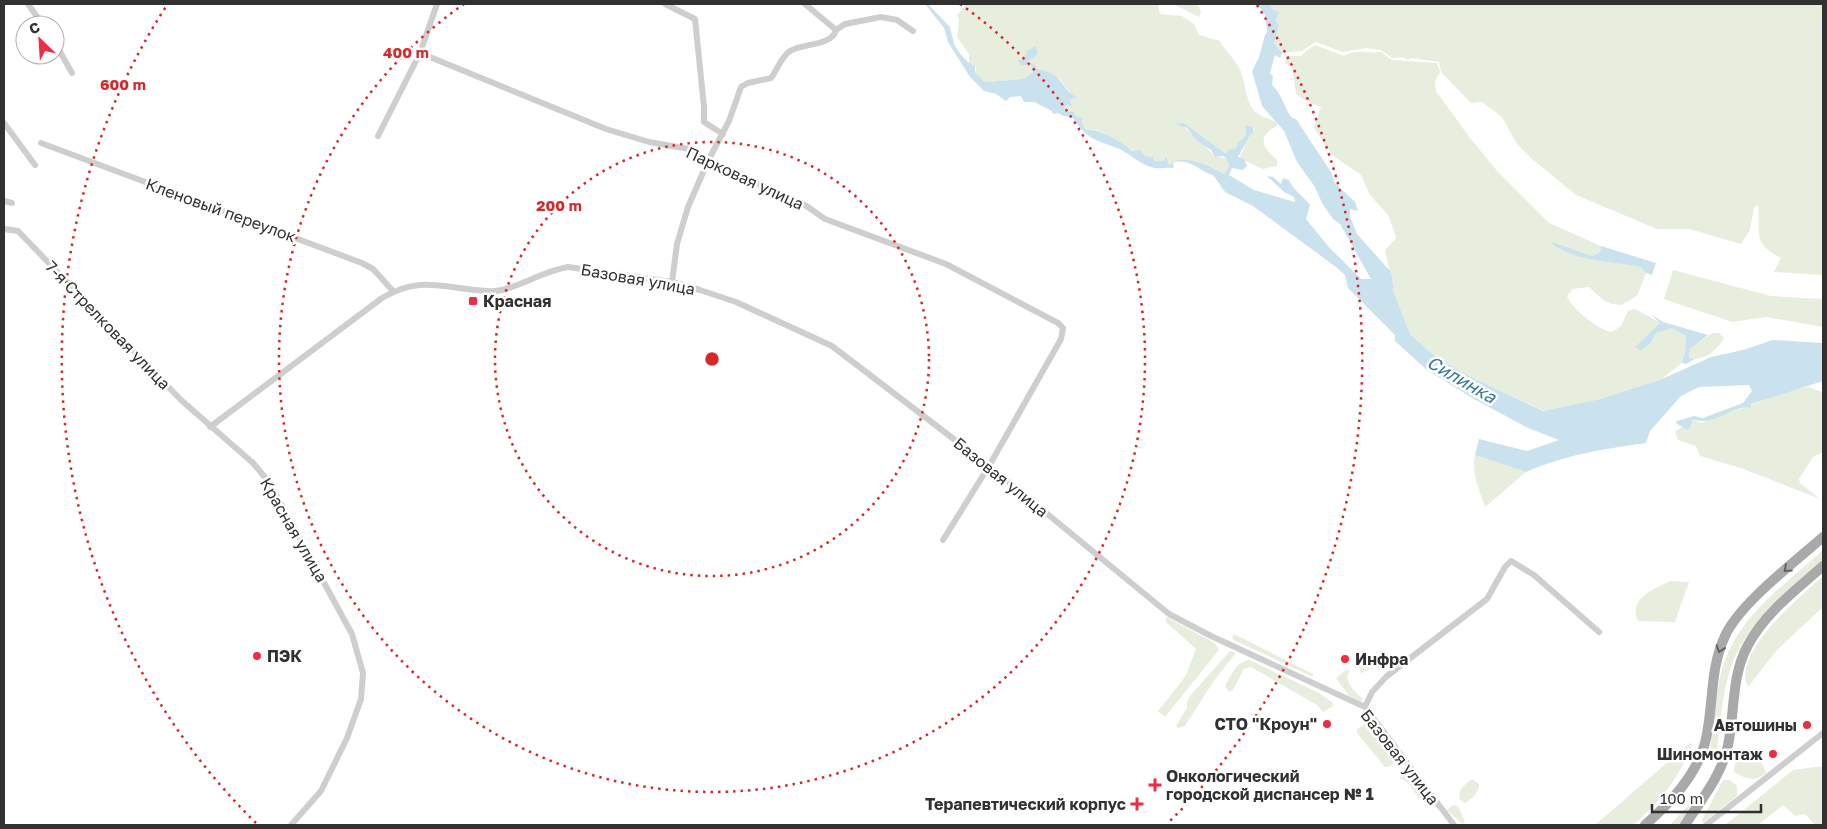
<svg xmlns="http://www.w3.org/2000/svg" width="1827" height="829" viewBox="0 0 1827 829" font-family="'Golos Text',sans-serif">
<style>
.green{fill:#e7eede}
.water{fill:#cae2ee}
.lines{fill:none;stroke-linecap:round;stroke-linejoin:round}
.street{stroke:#cecece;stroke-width:6}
.primary{stroke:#a9a9a9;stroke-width:10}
.oneway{stroke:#616161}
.ring{fill:none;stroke:#d62828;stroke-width:2.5;stroke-dasharray:2.5 5}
.poi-dot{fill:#ee2c44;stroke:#fff;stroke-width:2}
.labels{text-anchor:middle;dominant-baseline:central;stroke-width:5;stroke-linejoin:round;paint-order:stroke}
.street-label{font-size:16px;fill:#313131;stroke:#fff}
.poi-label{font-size:16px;font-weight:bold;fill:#313131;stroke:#fff;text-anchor:start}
.water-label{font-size:18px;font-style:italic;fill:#397898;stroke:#fff}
.centre{fill:#d62828;stroke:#fff;stroke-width:2.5}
.ring-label{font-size:15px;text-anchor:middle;font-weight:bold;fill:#d62828;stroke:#fff;stroke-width:5;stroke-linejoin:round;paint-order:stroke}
</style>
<rect width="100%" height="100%" fill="#fff"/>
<path class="green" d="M966,4H1159L1158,5L1160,14L1182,16L1194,24L1199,35L1220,41C1225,51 1233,57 1238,66C1248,82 1243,105 1260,115C1265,118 1272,120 1278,123C1275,129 1272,128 1268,132C1257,142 1269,153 1277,160V166L1263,169L1239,158L1249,137L1254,132V128L1250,125L1245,127L1246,133L1243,139L1240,140L1235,149H1229L1226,154L1184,123L1181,125C1185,127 1212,152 1214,156L1226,158L1229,166L1224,174C1210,166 1183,153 1169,165L1165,157L1163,161H1154L1153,158L1155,154L1152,157C1136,159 1103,124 1086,130L1082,124V119L1076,116L1075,113L1064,111L1066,105L1072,104L1070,102L1072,96L1060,79L1037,69L1035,65L1028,62L1038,54L1036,46L1024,59L1017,60L1025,66H1032L1034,73L1023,79L985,82L975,73L976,67L969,63V54L957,37L959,20L957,15Z
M1173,4H1197L1201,11L1199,17Z
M1270,4H1823V275L1774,272L1781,258C1751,243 1761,233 1758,205L1754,207L1750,230L1741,244L1689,229H1657L1576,195L1531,158L1517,144L1502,117L1482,102L1471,103L1441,72L1439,62L1412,58L1407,60L1403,57L1392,58L1381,50L1366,48L1343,52L1316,42L1302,51L1282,53L1274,43L1279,26Z
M1315,45L1344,56C1357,48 1367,54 1381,52L1392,60L1437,63L1440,72L1435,81L1436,91L1470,138L1498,172L1549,223L1601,246L1600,252L1592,256L1553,242L1561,250L1642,267L1646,273L1637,296L1621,305L1612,304L1603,300L1589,287L1572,289L1567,296C1571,308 1599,331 1612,332L1621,326L1628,311L1635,309L1661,323L1636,347L1651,343L1656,333L1672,327L1686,336L1685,352L1682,363L1662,379L1600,399L1544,411L1473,378L1436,357L1410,334L1394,293L1385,250L1396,238L1389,216L1370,195L1361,175L1332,155L1314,128L1321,107L1306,101L1296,94L1292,67L1285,63L1287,56H1301L1307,50Z
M1673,270L1771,296L1823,299V327L1766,317L1732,322L1664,299Z
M1712,333H1719L1724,338C1717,350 1705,362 1689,358L1690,349Z
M1808,387L1823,392V452L1813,457L1799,479L1800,483L1820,499L1741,468L1700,456L1696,446L1678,440L1675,432L1692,419L1701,423L1791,390Z
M1475,455L1526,472L1485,507C1479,489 1471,474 1475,455Z
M1823,550V560C1789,592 1747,621 1731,667C1722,693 1720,723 1717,750L1710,749C1714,719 1715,686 1726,658C1743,613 1789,581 1823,550Z
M1823,576V607L1777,650L1748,687C1731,653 1801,596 1823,576Z
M1670,581L1689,582L1675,622L1638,621C1628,598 1653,590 1670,581Z
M1166,617L1215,643L1219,650L1165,717L1158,711L1185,677L1196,649L1166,622Z
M1234,634L1313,674V677L1234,640L1232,638Z
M1230,651L1235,652V654L1213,682L1185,726L1178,728L1176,726L1187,708V702L1190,696Z
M1366,655L1387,659L1386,669L1379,670L1373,663L1369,670L1360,673L1359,666L1354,665Z
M1249,660L1319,693L1333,703V706L1323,712L1317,705L1251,667L1244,669L1233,690L1229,692L1225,686C1231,675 1236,662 1249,660Z
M1347,669L1350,671L1347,676C1349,687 1354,691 1362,698V702L1349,696L1336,678Z
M1368,722L1373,723L1398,757V760L1389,767H1385L1357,733V729Z
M1690,743L1692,744C1680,777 1660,802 1633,825H1595Z
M1737,747L1744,755L1751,748L1758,753L1766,773C1753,783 1747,779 1734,772Z
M1823,766V825H1815L1805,814L1795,816L1783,805L1758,825H1725L1793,770Z
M1401,774H1410L1427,794L1423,800L1418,797L1409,784L1400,778Z
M1472,779L1479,784C1480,792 1472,799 1465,803L1460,800C1457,790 1464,785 1472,779Z
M1723,780H1730L1737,786V796L1703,823L1702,820Z
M1694,799L1696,800L1680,825H1670Z
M1453,805L1458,806L1465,822L1462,824L1447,810Z"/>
<path class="water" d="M925,4H928L950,27L954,44L961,55L969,63L975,66V73L985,82L1023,79L1033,73L1032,66L1021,65L1017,60L1024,59L1027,51L1036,46L1038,54L1028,62L1035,65L1037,69C1066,74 1060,90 1077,97L1070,100L1072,106L1066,105L1064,111L1074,112L1076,116L1082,118V124L1086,130C1095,126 1125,143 1132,151L1140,150L1145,156L1152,157L1155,154L1153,158L1154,161H1163L1166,157L1169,165C1184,152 1209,166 1224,174L1229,166L1226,158L1223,156L1215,157L1211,150L1197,141L1187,128L1175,124L1184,123L1226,154L1229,149H1235L1239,141L1243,139L1246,133L1245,125L1252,126L1254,132L1249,137L1238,157L1244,159L1247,166L1243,170L1232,168L1229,175L1254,190L1295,202L1294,197L1284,192L1267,176L1273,177L1281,184L1283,178L1289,180C1293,190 1303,196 1310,205L1306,219L1328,246L1361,279H1371L1340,224L1333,219L1322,203L1315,187L1297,162L1284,131L1262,106L1252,71L1259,57L1265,35L1267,32L1265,15L1258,4H1270L1273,10L1279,12L1276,20L1279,26L1274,43L1282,53L1280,58L1275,55L1270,73L1273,76L1272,85C1281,93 1284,106 1291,117L1296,119L1331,172L1335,183L1355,202L1358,211L1350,209V216L1357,234L1391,272L1394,293L1410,334L1436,357L1473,378L1543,411L1600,399L1662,379L1711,357L1743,350L1773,340L1823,343V381L1751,404L1750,409L1746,407C1726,410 1712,427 1692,419L1691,427L1687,430L1676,423L1677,421L1694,416L1703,418L1743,403L1752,391L1749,385L1699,387L1681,396L1650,431L1646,443C1603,449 1565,455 1526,472L1475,455L1479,439L1527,451L1559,440L1528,428L1474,399L1427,370L1395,341V335L1348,288L1345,275L1336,267L1253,206L1225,192L1213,175C1198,171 1190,157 1173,163L1174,168C1168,167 1162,169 1155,168C1141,166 1130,153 1117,148C1093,139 1087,139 1072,117L1063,116L1058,113L1053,114L1052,111L1034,102H1024L1021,96L1010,97L1006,101L996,94L984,91L970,77L948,42L944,28Z
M1553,242L1592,256L1600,252L1601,246L1656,263L1652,275L1646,273L1641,267C1612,261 1577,262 1552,244Z
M1651,314L1663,322L1708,335L1690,349L1689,358L1695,359L1686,364L1682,363L1685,352L1686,336L1672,328L1656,333L1651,343L1641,350L1635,347L1660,323Z"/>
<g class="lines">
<path class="street" d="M28,4L43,25
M665,4L695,19L704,107V122L723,134
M805,4L836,30L845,24L881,17L897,20L913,31
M55,43L72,73
M420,53L437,4
M4,123L35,165
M378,136L420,53L606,129L649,142L689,149L708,161L805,205L825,219L946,264L1058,323L1063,328L1061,339L989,466L943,540
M41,143L362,263L373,269L393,291
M4,201L12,203
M4,229L18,231L181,400L253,463L269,482L352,634L363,673L361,699L347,738L321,791L291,825
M672,282L677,244L688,207L708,161L729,121L741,87L748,83L771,78C778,69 780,58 790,51C803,43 832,46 836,30
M210,427L382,298C417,277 438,286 475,290C483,291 494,292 502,290C525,284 544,271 568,267L672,282L700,290L736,302L832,346L989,466L1169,614L1211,636L1365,707L1454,825
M1365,707L1372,692L1387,676L1487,599L1505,567L1511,561L1534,575L1599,632
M1706,825L1823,733"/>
<path class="primary" d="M1645,825C1670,803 1696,776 1705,743C1714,708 1709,670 1725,636C1739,604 1796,561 1823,537
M1685,825C1701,800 1722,775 1728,745C1735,712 1731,676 1748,645C1765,613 1796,590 1823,566"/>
</g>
<defs><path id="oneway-chevron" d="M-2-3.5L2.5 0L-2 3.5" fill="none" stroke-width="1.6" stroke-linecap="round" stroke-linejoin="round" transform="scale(1.25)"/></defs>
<g class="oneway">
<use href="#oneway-chevron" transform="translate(1787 569) rotate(138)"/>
<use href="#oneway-chevron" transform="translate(1720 649) rotate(109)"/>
</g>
<g class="ring">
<circle cx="712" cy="359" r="217"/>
<path d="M960 4A433 433 0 1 1 464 4"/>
<path d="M256 823A650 650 0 0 1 167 5M1257 5A650 650 0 0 1 1168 823"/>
</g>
<g class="poi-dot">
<rect x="468" y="296" width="10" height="10" rx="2.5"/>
<circle cx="257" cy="656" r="5"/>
<circle cx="1345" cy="659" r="5"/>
<circle cx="1327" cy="724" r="5"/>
<circle cx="1807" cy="725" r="5"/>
<circle cx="1773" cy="754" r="5"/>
<path d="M1152.5 777.5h5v5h5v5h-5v5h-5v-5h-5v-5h5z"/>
<path d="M1134.5 796.5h5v5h5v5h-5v5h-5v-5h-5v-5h5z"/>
</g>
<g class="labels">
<g class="street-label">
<text transform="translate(745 178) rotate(25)">Парковая улица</text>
<text transform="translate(221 210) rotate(20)">Кленовый переулок</text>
<text transform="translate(638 279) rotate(10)">Базовая улица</text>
<text transform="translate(108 325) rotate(46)">7-я Стрелковая улица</text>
<text transform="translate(1001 477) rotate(39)">Базовая улица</text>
<text transform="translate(294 530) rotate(60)">Красная улица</text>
<text transform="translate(1400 757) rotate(52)">Базовая улица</text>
</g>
<g class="poi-label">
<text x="483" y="301">Красная</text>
<text x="267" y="656">ПЭК</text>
<text x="1355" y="659">Инфра</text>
<text x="1317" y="724" text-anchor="end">СТО "Кроун"</text>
<text x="1797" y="725" text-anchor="end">Автошины</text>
<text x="1763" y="754" text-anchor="end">Шиномонтаж</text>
<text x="1166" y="776">Онкологический<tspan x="1166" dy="18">городской диспансер № 1</tspan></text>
<text x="1126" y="804" text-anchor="end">Терапевтический корпус</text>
</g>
<g class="water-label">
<text transform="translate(1462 379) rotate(30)">Силинка</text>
</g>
</g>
<circle cx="712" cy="359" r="8" class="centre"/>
<g class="ring-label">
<text x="406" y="58">400 m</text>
<text x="123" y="90">600 m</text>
<text x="559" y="211">200 m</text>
</g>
<rect width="1827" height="829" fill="none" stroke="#313131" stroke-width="10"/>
<g transform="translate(40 40) rotate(335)"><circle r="24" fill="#ffffff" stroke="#adadad"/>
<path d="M0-4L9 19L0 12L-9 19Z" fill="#ee2c44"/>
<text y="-8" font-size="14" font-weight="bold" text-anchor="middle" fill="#313131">С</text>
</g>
<path d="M1652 804v8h109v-8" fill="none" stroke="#313131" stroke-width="2.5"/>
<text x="1660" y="804" font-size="15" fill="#313131" stroke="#ffffff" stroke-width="4" paint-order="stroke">100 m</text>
</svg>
